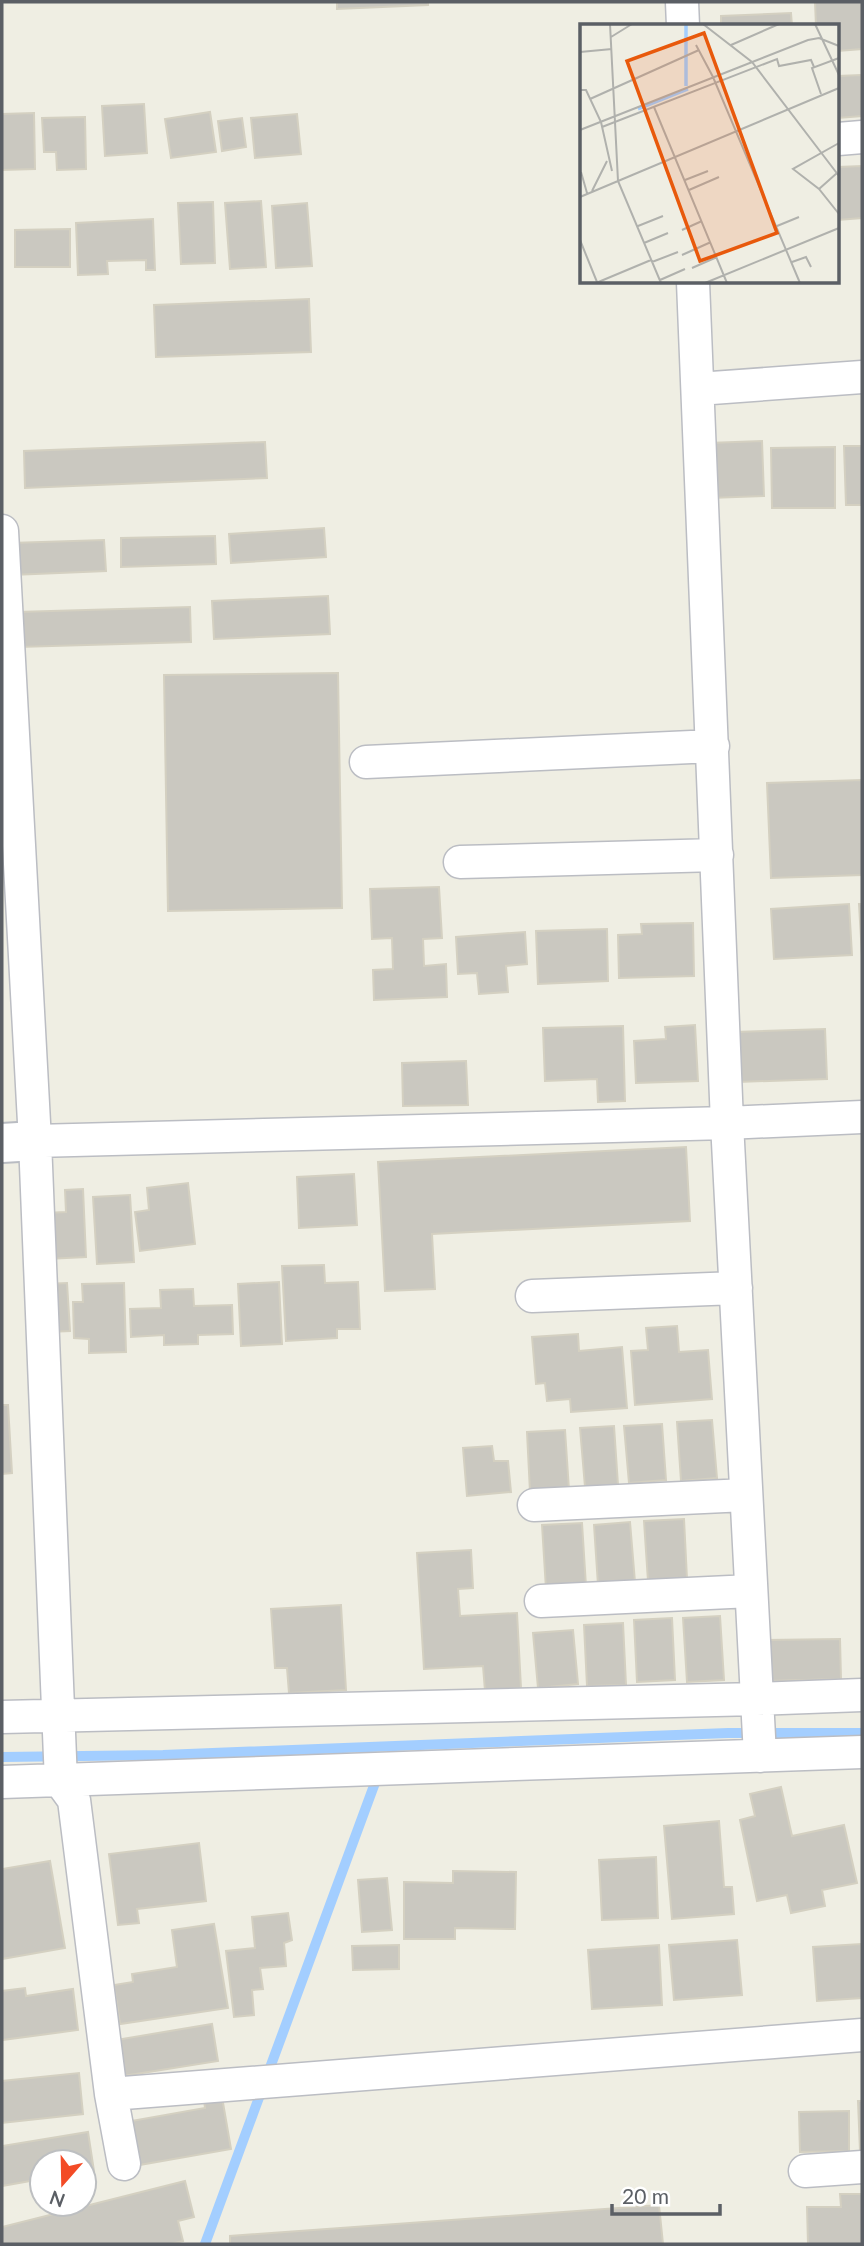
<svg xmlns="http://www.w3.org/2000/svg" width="864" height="2246" viewBox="0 0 864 2246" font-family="Lato,sans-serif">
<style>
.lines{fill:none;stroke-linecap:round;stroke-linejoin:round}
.stream{stroke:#a3ceff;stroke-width:10}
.building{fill:#cac8c0;stroke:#d4d0c1;stroke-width:2}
.street-casing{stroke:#bbbdc3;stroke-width:35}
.secondary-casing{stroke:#b9bcc2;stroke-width:42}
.street{stroke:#fff;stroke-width:32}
.secondary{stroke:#fff;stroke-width:38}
.inset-river{fill:none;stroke:#a3ceff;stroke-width:3.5}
.inset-road{fill:none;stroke:#b0b1ad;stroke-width:2}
.view{fill:#e8590c;fill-opacity:0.15;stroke:#e8590c;stroke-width:3.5}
.inset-edge{fill:none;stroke:#5b5f65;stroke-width:3.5}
</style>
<rect width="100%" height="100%" fill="#efeee3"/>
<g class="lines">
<path class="stream" d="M2,1757L163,1755L728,1733H862
M205,2244L379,1772"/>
</g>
<path class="building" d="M337,2H428V5L337,9Z
M815,2H862V49L838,51V26H816Z
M791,13L792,26H721V16Z
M861,75L862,116L838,118V76Z
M144,104L147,153L105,156L102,106Z
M210,112L216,152L171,158L165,119Z
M34,113L35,169L2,170V114Z
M297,114L301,154L255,158L251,118Z
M85,117L86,169L57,170L56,152H44L42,118Z
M242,118L246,147L222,151L218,121Z
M862,166V218L838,220V167Z
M261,201L266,267L230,269L225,203Z
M213,202L215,263L181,264L178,203Z
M307,203L312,266L276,268L272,206Z
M153,219L155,270H146V260L107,261L108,274L78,275L76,223Z
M70,229V267H15V230Z
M309,299L311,352L156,357L154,305Z
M762,441L764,496L710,498L708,443Z
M265,442L267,478L25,488L24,451Z
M844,446H862V505H846Z
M835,447V508H772L771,448Z
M324,528L326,557L231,563L229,534Z
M215,536L216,564L121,567V538Z
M104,540L106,571L12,575L11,543Z
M328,596L330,634L214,639L212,601Z
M190,607L191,642L18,647L17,612Z
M338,673L342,908L168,911L164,675Z
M862,780V875L771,878L767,783Z
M439,887L442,938L423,939L424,966L446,964L447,997L374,1000L373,970L393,969L392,938L372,939L370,889Z
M849,904L852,955L774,959L771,909Z
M859,904H862V956Z
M693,923L694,976L619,978L618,935L642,934L641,924Z
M607,929L608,981L538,984L536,931Z
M525,932L527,964L506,966L508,992L479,994L477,973L458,974L456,937Z
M695,1025L698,1081L636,1083L634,1041L666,1039L665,1027Z
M623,1026L625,1101L598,1102L597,1079L545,1081L543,1028Z
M825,1029L827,1079L738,1082L736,1032Z
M466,1061L468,1105L403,1106L402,1063Z
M686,1147L690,1221L432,1234L435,1289L385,1291L378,1162Z
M354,1174L357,1225L299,1228L297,1177Z
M188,1183L195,1244L140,1251L135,1212L149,1210L147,1188Z
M83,1189L86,1257L47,1259L45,1213L66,1212L65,1190Z
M130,1195L134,1262L97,1264L93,1197Z
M324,1265L325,1283L358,1282L360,1329H337V1338L286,1341L282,1266Z
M279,1282L282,1344L241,1346L238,1284Z
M67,1283L70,1331L48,1332L45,1284Z
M124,1283L126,1352L89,1353V1339L74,1338L73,1302H83L82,1284Z
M193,1289L194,1306L232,1305L233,1334L198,1335V1344L164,1345V1335L131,1337L130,1309L161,1308L160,1290Z
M677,1326L679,1352L708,1350L712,1399L635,1405L631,1351L648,1350L646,1328Z
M578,1334L579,1351L622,1347L627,1408L571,1412L570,1399L547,1401L545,1383L536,1384L532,1337Z
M2,1405H8L12,1473L2,1474Z
M712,1420L717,1478L681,1481L677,1422Z
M662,1424L666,1480L629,1483L624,1426Z
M614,1426L618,1485L585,1487L580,1428Z
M565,1430L569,1490L530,1492L527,1432Z
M492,1446L494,1461H508L511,1492L467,1496L463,1448Z
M684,1519L687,1579L648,1581L644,1521Z
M630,1522L635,1582L598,1585L594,1525Z
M582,1523L586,1586L546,1589L542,1525Z
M471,1550L473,1588L458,1589L460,1616L517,1613L521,1688L485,1691L483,1666L424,1669L417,1553Z
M341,1605L346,1690L289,1693L287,1668H275L271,1609Z
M720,1616L724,1680L687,1682L683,1618Z
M672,1618L675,1680L637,1682L634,1620Z
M623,1623L626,1685L587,1686L584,1625Z
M573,1630L578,1684L538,1688L533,1633Z
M840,1639L841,1679L766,1681V1640Z
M781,1787L792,1836L844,1825L857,1883L822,1890L825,1906L791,1913L787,1895L757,1901L740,1820L755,1816L750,1794Z
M719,1821L724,1887H732L734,1914L672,1919L664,1826Z
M199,1843L206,1901L137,1909L139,1923L118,1925L109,1854Z
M656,1857L658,1918L602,1920L599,1860Z
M50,1861L65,1948L2,1959V1869Z
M453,1871L516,1872L515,1929L455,1928V1939H404V1882L453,1883Z
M387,1878L392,1930L362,1932L358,1880Z
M288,1913L292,1940L284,1943L286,1966L260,1968L263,1989L252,1990L254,2015L234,2017L226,1951L255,1948L252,1917Z
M214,1924L228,2008L120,2024L114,1985L133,1982L132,1974L177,1967L172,1930Z
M737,1940L742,1995L674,2000L669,1945Z
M861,1944L862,1998L817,2001L813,1947Z
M399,1945V1969L353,1970L352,1946Z
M659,1945L662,2005L592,2009L588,1950Z
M25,1988L26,1996L73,1989L78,2030L2,2040V1991Z
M212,2024L218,2061L123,2076L116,2040Z
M79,2073L83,2114L2,2123V2081Z
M222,2097L231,2149L128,2167L120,2123L205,2108L204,2100Z
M858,2101H862V2151H860Z
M849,2111V2151L800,2152L799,2112Z
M88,2132L94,2171L84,2172V2162H42V2179L2,2186V2146Z
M185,2181L194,2217L178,2221L183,2241L171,2244H2V2227Z
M840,2194H862V2244H808L807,2207H841Z
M659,2205L663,2244H230V2236Z"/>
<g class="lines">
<g class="street-casing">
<path id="street" d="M682,2L683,26
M838,139L862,137
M693,282L727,1123L760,1756
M698,389L862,377
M2,531L35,1141L61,1782L74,1800L111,2094L124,2164
M366,762L713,746
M460,862L717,855
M35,1141L727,1123L862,1117
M532,1296L736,1288
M534,1505L746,1495
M541,1601L751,1591
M2,1717L757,1699L862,1695
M2,1782L862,1752
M111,2094L862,2035
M805,2171L862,2167"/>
</g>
<g class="secondary-casing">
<path id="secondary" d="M2,1143L35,1141"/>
</g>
<use href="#street" class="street"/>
<use href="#secondary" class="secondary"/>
</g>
<g transform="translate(580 24)">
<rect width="259" height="259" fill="#efeee3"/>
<path class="inset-river" d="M106,62V0M58,85L108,65"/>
<path class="inset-road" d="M30,0L38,157L81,259M123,0L172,38L259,152M235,0L259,51M31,13L52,0M116,21L133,53L220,259M151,21L199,0M0,28L32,25M0,66H6L21,98L32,147M241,70L232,44L259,34M10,75L119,26M74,83L147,259M22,103L197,35L199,42L231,36L234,43M0,106L228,16L239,14L259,22M259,119L213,145L239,165L259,190M1,148L7,169M105,156L128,147M239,165L257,149M109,166L139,153M12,167L27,137M0,173L259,64M58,202L83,192M197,202L219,193M102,206L122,197M0,216L17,258M64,219L88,209M102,231L131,218M72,238L98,228M212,238L226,233L231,243M112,244L137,233M80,256L105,245M16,259L71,236M125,259L259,204"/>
<path class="view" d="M124,9L197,209L120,237L47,37Z"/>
<rect width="259" height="259" class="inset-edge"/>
</g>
<rect width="864" height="2246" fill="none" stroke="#5b5f65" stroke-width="7"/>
<g transform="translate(63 2183) rotate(200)"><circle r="33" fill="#ffffff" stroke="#bdbfc1" stroke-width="2"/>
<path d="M0-5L12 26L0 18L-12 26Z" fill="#f34b26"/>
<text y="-10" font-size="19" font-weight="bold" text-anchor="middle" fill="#5b5f65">N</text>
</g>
<path d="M612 2204v10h108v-10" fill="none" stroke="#5b5f65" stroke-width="3.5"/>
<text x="622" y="2204" font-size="21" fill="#5b5f65" stroke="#ffffff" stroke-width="5" paint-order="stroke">20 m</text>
</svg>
